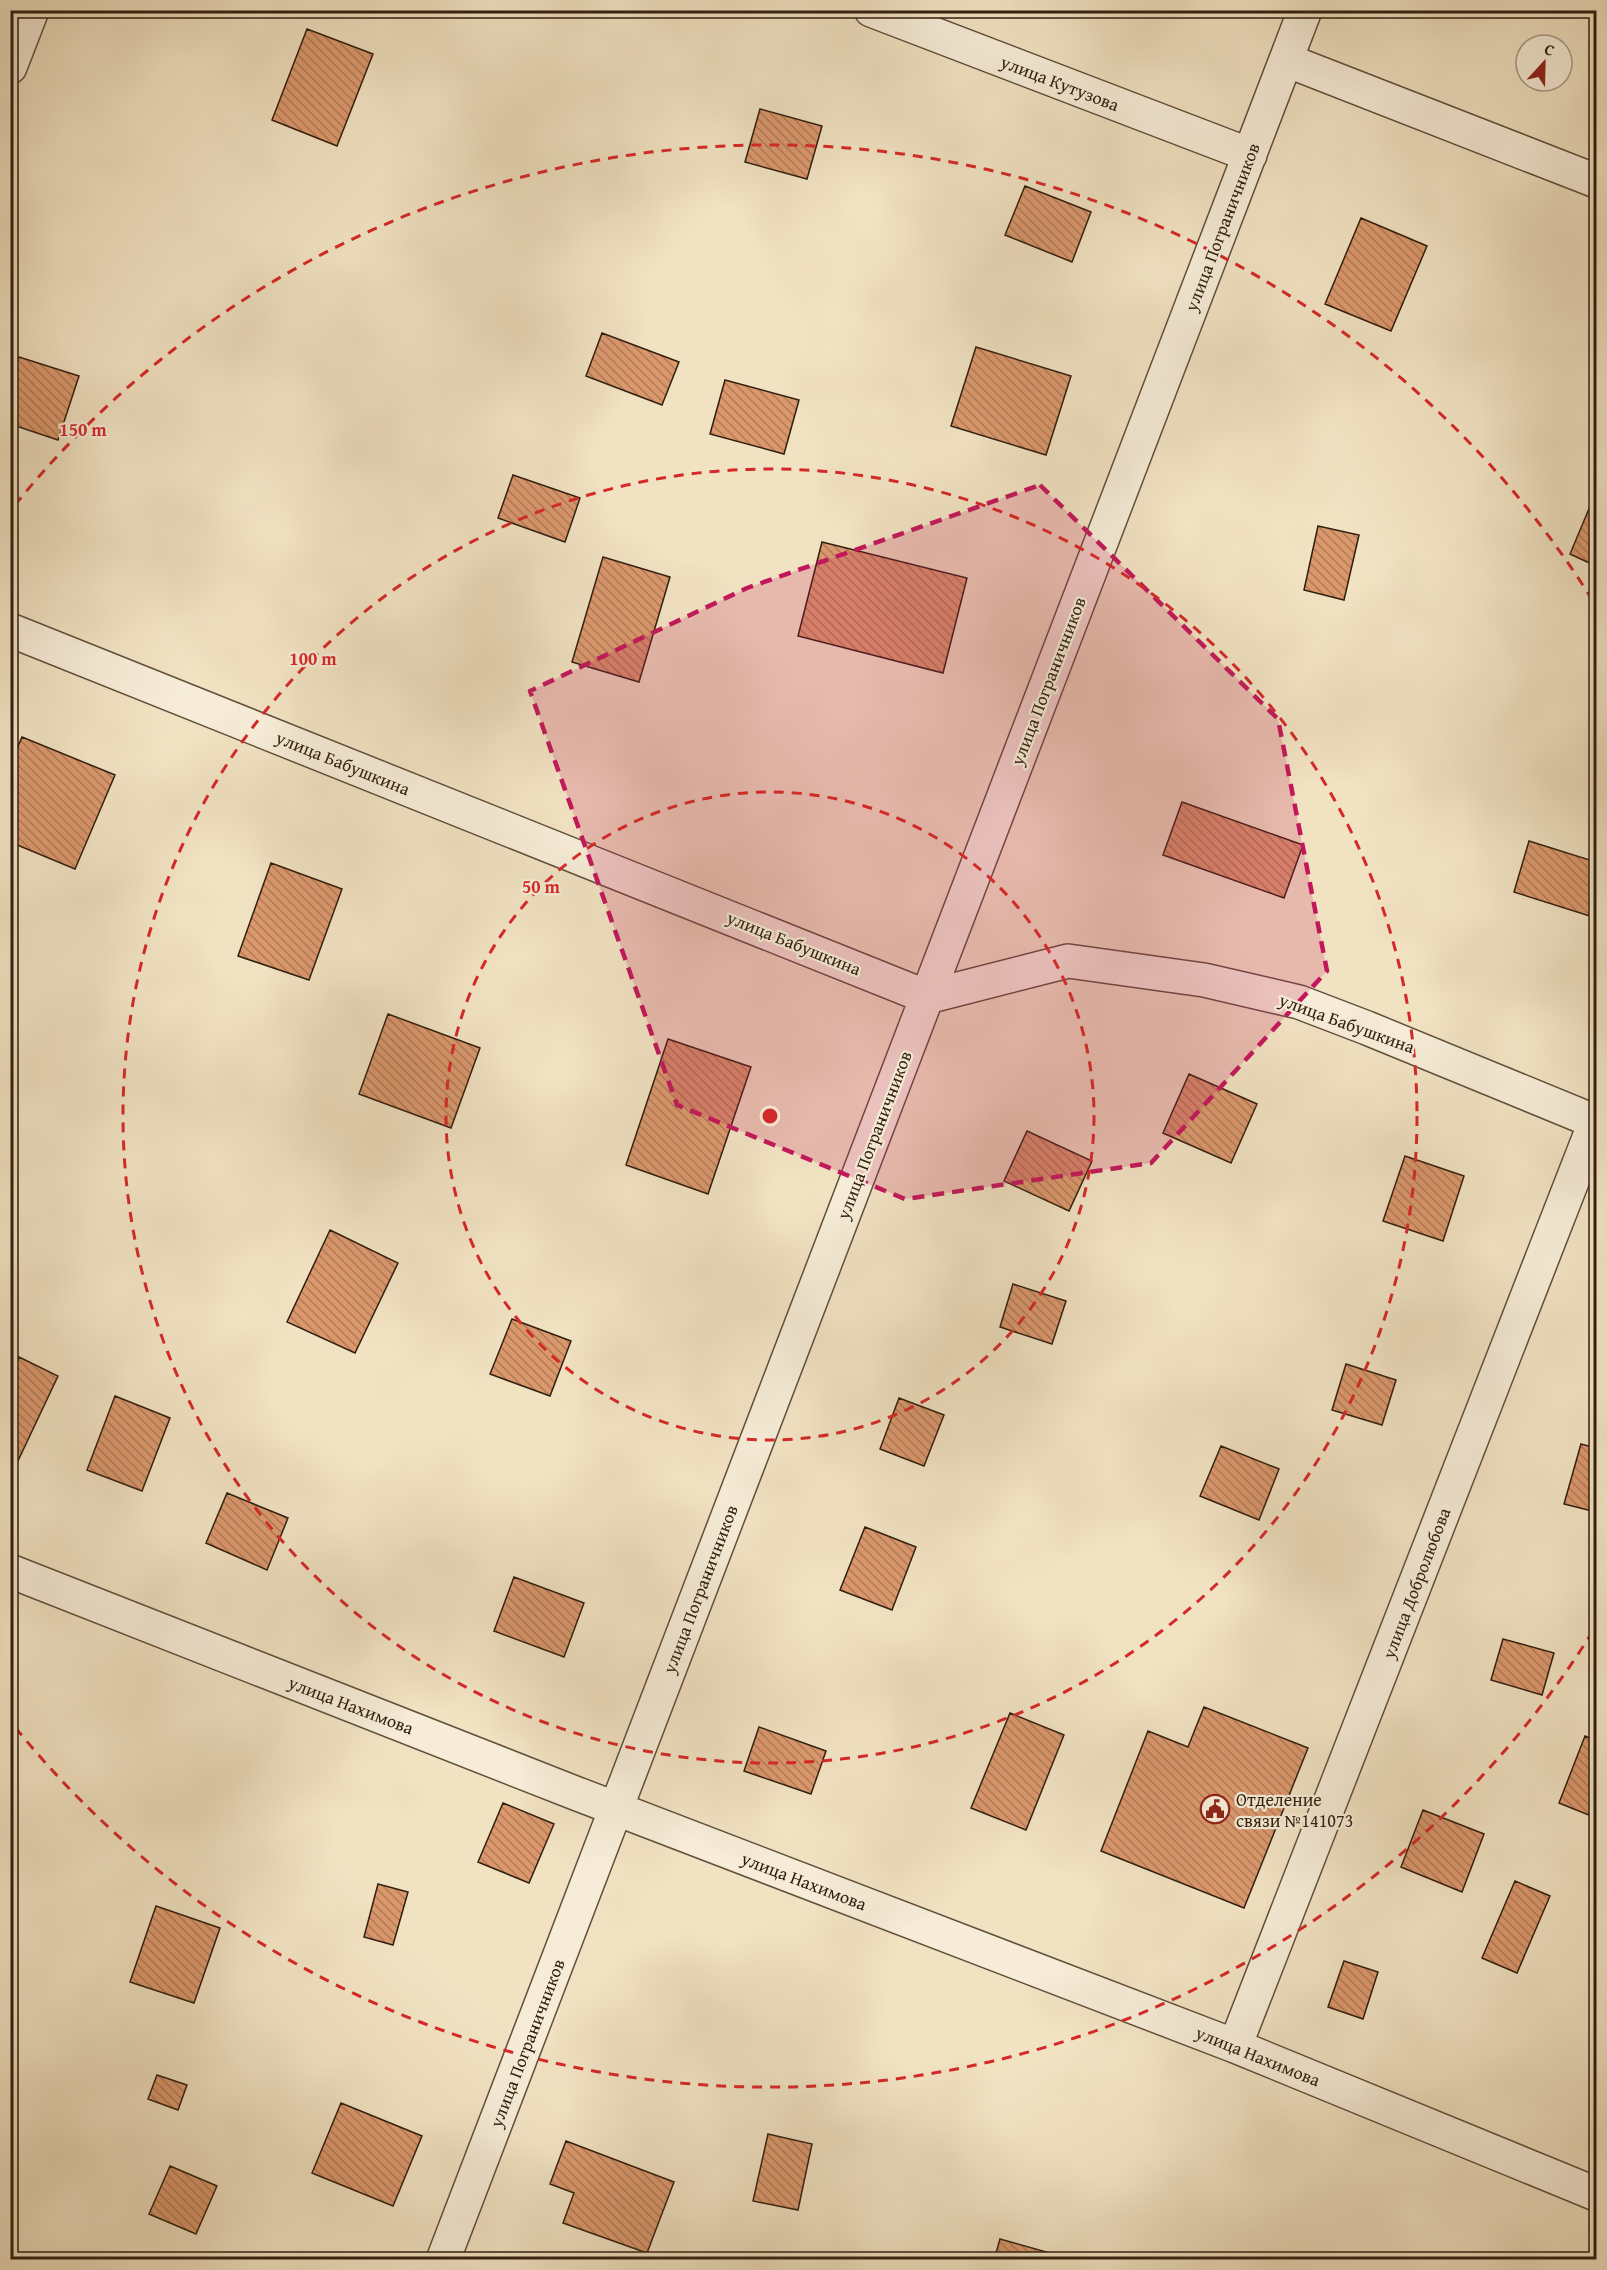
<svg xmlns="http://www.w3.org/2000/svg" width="1607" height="2270" viewBox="0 0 1607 2270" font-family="'Gentium Book Plus',serif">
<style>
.building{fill:url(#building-back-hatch);stroke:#311e0f;stroke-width:1.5}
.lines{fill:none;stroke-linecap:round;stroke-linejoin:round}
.minor-casing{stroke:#614f3c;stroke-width:36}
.minor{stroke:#f6ecd7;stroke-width:33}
.marked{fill:#c2185b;fill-opacity:0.2;stroke:#c2185b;stroke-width:4.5;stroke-dasharray:12 8;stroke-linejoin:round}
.ring{fill:none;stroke:#d62828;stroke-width:3;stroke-dasharray:10 8}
.labels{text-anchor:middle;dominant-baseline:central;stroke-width:4.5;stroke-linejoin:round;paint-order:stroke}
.street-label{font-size:18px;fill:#311e0f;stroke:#f6ecd7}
.poi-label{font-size:18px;fill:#311e0f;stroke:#f6ecd7;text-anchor:start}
.centre{fill:#d62828;stroke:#f6ecd7;stroke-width:3}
.ring-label{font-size:18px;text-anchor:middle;font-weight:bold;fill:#d62828;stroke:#f6ecd7;stroke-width:4.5;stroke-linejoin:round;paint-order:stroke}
</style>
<defs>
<pattern id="building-back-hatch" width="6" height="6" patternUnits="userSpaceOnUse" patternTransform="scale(1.5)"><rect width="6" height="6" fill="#db986d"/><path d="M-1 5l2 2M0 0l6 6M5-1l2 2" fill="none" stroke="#b27b58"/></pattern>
</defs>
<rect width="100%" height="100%" fill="#f1e2c2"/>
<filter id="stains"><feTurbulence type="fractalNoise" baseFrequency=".00333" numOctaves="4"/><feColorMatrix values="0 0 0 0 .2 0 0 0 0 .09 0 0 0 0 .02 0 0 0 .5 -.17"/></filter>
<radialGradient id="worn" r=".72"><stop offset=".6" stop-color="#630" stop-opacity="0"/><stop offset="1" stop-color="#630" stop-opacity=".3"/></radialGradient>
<path class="building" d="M307,29L373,54L337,146L272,120Z
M760,109L822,126L807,179L745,162Z
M1025,186L1091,212L1072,262L1005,235Z
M1361,218L1427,246L1391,331L1325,304Z
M602,333L679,362L662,405L586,376Z
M976,347L1071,376L1046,455L951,426Z
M19,357L79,376L58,440L10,424V382Z
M725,380L799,400L784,454L710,434Z
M513,475L580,498L565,542L498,518Z
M1591,504L1596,506V566L1570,554Z
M1318,526L1359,535L1344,600L1304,590Z
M822,542L967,578L943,673L798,636Z
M603,557L670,577L639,682L572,662Z
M22,737L115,775L75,869L10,842V765Z
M1182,802L1303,845L1284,898L1163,855Z
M1529,841L1596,862V904L1593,917L1514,892Z
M271,863L342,889L309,980L238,956Z
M388,1014L480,1048L451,1128L359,1094Z
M668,1039L751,1067L708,1194L626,1165Z
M1189,1074L1257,1104L1231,1163L1163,1133Z
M1027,1131L1092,1161L1069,1211L1004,1181Z
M1405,1156L1464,1176L1443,1241L1383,1221Z
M330,1230L398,1263L355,1353L287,1322Z
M1013,1284L1066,1301L1052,1344L1000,1327Z
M512,1319L571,1341L550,1396L490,1374Z
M19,1357L58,1376L16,1465L10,1463V1375Z
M1346,1364L1396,1380L1382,1425L1332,1410Z
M115,1396L170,1418L142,1491L87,1470Z
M899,1398L944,1415L924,1466L880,1449Z
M1581,1444L1596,1448V1512L1564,1504Z
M1221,1446L1279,1469L1259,1520L1200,1496Z
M227,1493L288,1518L267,1570L206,1543Z
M865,1527L916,1547L892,1610L840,1590Z
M514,1577L584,1603L564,1657L494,1631Z
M1503,1639L1554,1653L1542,1695L1491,1680Z
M1204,1707L1308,1748L1244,1908L1101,1851L1148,1731L1188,1747Z
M1010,1713L1064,1735L1026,1830L971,1808Z
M759,1727L826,1751L811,1794L744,1771Z
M1585,1736L1596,1741V1818L1559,1803Z
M503,1803L554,1824L529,1883L478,1862Z
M1423,1810L1484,1834L1462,1892L1401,1867Z
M1515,1881L1550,1896L1517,1973L1482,1958Z
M378,1884L408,1892L393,1945L364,1937Z
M156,1906L220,1928L194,2003L130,1982Z
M1344,1961L1378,1972L1363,2019L1328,2007Z
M157,2075L187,2085L178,2110L148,2099Z
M341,2103L422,2136L393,2206L312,2173Z
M768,2134L812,2144L798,2210L753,2201Z
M566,2141L674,2182L647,2253L563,2223L574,2193L550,2184Z
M170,2166L217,2186L196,2234L149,2214Z
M1000,2239L1050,2253L1049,2260H994Z"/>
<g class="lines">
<g class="minor-casing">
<path id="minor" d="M871,10L1250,155
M1286,60L1596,181
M10,67L32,10
M10,630L927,997L1068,961L1204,980L1299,1002L1367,1028L1596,1122
M10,1571L575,1793L1235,2046L1596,2194
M1235,2046L1596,1120
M443,2260L1305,10"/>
</g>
<use href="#minor" class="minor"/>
</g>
<path class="marked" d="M1040,485L1278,719L1327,971L1151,1163L905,1199L677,1105L530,691L747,588Z"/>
<g class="ring">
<circle cx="770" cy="1116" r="324"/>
<circle cx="770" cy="1116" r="647"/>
<path d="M1593 1631A971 971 0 0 1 15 1727M15 505A971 971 0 0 1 1593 601"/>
</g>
<defs>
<g id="civic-ring" transform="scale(1.5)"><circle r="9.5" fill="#f6ecd7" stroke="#8f2418" stroke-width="1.5"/><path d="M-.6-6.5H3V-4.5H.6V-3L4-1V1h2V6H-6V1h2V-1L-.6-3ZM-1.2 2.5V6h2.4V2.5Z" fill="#8f2418"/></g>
</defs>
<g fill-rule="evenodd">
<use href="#civic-ring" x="1215" y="1809"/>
</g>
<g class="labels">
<g class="street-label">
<text transform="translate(1060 83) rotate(21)">улица Кутузова</text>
<text transform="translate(1222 227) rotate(-69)">улица Пограничников</text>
<text transform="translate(1048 681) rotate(-69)">улица Пограничников</text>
<text transform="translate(343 763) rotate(22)">улица Бабушкина</text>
<text transform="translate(794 943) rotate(22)">улица Бабушкина</text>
<text transform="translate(1347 1023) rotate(20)">улица Бабушкина</text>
<text transform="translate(874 1135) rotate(-69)">улица Пограничников</text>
<text transform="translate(1416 1583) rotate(-69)">улица Добролюбова</text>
<text transform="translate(700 1589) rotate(-69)">улица Пограничников</text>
<text transform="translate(351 1705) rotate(21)">улица Нахимова</text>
<text transform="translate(804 1881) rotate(21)">улица Нахимова</text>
<text transform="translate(527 2043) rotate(-69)">улица Пограничников</text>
<text transform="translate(1258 2056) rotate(22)">улица Нахимова</text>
</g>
<g class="poi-label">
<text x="1236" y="1799">Отделение<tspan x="1236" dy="21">связи №141073</tspan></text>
</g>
</g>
<circle cx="770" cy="1116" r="9" class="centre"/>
<g class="ring-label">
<text x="83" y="436">150 m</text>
<text x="313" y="665">100 m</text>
<text x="541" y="893">50 m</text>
</g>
<rect width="1607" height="2270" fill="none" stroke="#f1e2c2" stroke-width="36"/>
<rect x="12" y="12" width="1583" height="2246" fill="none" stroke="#311e0f" stroke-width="3"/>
<rect x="18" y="18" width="1571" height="2234" fill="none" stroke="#311e0f" stroke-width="1.5"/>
<g transform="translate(1544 63) rotate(22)"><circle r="28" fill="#f6ecd7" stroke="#a79a87" stroke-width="1.5"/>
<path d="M0-4.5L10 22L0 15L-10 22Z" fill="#8f2418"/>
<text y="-9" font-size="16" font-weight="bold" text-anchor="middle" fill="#311e0f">С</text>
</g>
<rect width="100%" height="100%" filter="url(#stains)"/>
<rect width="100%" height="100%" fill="url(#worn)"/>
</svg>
